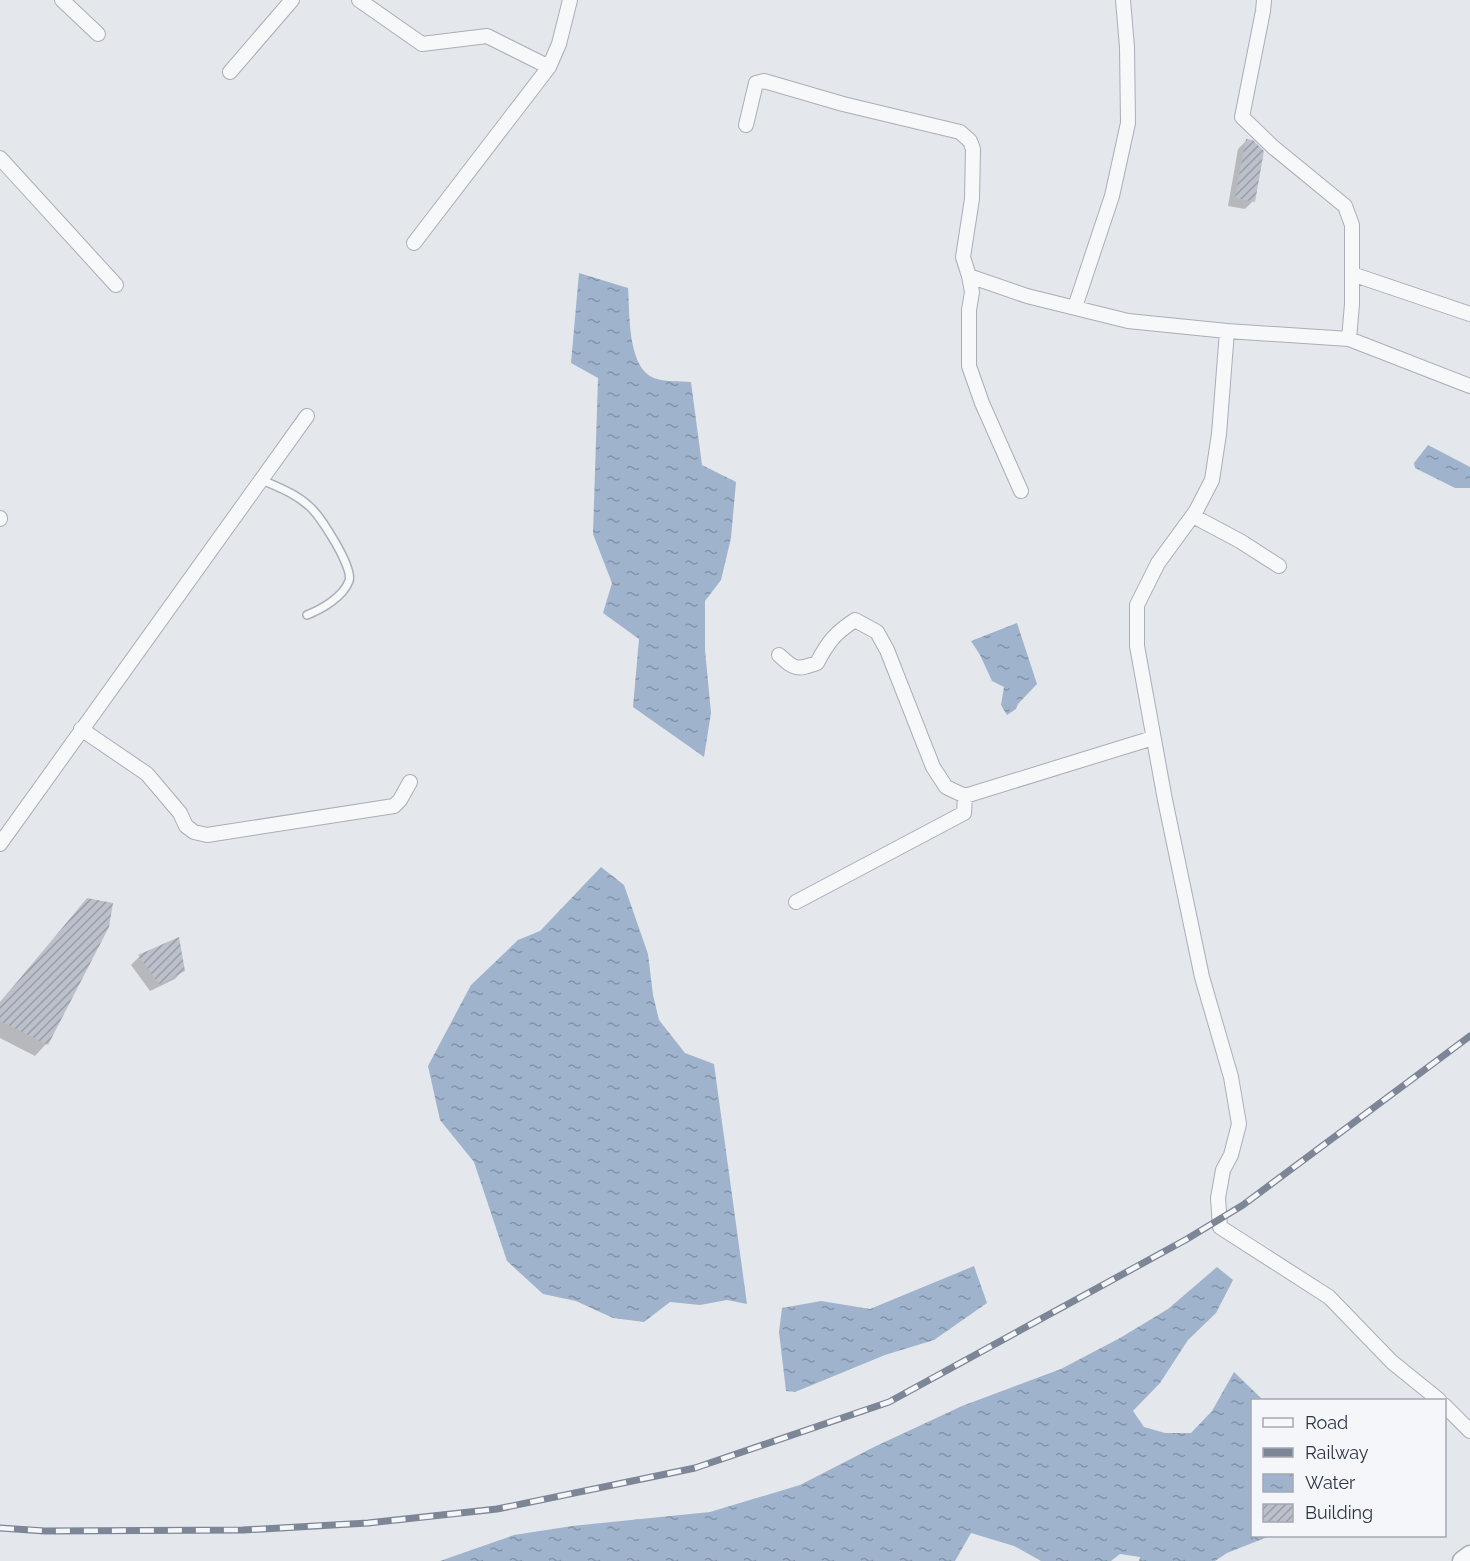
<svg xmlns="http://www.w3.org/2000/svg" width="1470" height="1561" viewBox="0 0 1470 1561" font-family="Raleway,sans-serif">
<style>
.water{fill:url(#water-ripples)}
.shadow{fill:#0003}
.building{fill:url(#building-hatch)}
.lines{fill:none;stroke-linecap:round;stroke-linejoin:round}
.service-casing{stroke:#a9aeb7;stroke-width:10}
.minor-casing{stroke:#a9aeb7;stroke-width:16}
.tertiary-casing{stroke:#a9aeb7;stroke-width:21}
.service{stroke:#f7f8fa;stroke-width:7}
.minor{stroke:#f7f8fa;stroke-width:14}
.tertiary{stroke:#f7f8fa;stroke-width:18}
.rail-casing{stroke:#7d8696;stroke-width:7}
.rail{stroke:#f4f6f9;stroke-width:4.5;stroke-dasharray:14;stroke-linecap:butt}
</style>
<defs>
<pattern id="water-ripples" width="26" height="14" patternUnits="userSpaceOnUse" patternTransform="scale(1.5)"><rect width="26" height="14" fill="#9fb4cc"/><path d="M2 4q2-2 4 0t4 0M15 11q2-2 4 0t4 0" fill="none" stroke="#8293a7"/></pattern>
<pattern id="building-hatch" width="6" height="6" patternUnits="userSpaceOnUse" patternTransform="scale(1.5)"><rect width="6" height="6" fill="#bbc0ca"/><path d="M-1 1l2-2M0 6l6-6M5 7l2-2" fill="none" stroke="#989da6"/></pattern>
</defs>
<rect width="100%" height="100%" fill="#e4e7ec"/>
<path class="water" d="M579,273L628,288C630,312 627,367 654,378C664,382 680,381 691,382L702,465L736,482L731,538L721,580L705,601V650L711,713L704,757L633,707L639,639L603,613L612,583L593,534L598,378L571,363Z
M1428,445L1470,467V488H1455L1415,468L1414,463Z
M1017,623L1037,684L1018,704L1016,709L1007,715L1001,705L1004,687L992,681L980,655L971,641Z
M601,867L624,885L648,954L653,995L659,1020L685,1053L714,1064L747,1304L727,1300L700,1305L670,1302L644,1322L613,1318L576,1301L543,1294L507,1261L474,1162L440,1120L428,1066L471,985L518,940L540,931Z
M974,1266L987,1303L934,1340L885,1355L795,1392L786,1391L779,1332L782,1308L821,1301L870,1309Z
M1217,1267L1233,1280L1216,1313L1188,1340L1160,1383L1133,1411L1144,1427L1165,1433H1191L1212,1411L1234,1372L1263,1400H1252V1536H1270L1227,1553L1215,1561H1139L1140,1557L1120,1554L1111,1561H1041L1014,1546L971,1533L955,1561H440L514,1535L572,1526L710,1512L800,1485L874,1447L962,1406L1061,1369L1120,1338L1168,1309Z"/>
<path class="shadow" d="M1247,140L1253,201L1245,209L1228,206L1238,149Z
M87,899L46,1044L35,1056L0,1038V1002Z
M178,939L183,970L175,979L150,991L131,965L139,957Z"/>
<path class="building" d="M1246,139L1253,140L1264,151L1255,202L1235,198Z
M87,898L113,903L109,927L48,1045L0,1021V1003Z
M179,937L185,971L159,984L138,955Z"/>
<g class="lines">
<g class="service-casing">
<path id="service" d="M260,479C277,487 295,493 309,506C320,515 354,568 349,581C343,597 322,609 307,615"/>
</g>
<g class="minor-casing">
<path id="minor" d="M62,0L98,34
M359,0L422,44L487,36L549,67
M1264,0L1263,11L1242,117L1273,147L1345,206L1352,225V304L1349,339L1227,331L1219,434L1212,480L1196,511L1158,563L1137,605V646L1165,800L1202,977L1231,1077L1239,1124L1231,1155L1223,1170L1218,1198L1220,1227L1329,1297L1392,1362L1439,1400
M230,72L292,0
M746,125L756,83L764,81L843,104L960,132L970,141L973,149L972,199L963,257L969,276L1027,296L1128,321L1227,331
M0,158L116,285
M414,243L549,67L559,44L570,0
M1352,274L1470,314
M969,276L972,292L969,310V366L982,403L1021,491
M1075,307L1112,196L1128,123L1127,47L1123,0
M1349,339L1470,386
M1193,516L1240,541L1279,566
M0,519V518
M779,655C795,670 797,670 817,663C828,642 835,633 855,620L877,632L887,650L933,767L946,787L965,796L1153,738
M81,729L147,774L180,813L186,826L194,832L207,835L394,806L400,800L410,782
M0,844L307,416
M796,902L964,813L965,796
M1444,1405L1470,1431"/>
</g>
<g class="tertiary-casing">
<path id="tertiary" d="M1462,1561L1470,1555"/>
</g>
<use href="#service" class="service"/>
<use href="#minor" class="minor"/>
<use href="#tertiary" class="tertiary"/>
<g class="rail-casing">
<path id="rail" d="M0,1528L45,1531L243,1530L368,1523L497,1509L695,1468L889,1402L1187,1239L1243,1205L1470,1036"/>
</g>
<use href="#rail" class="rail"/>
</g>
<rect x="1251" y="1399" width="195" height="138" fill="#f4f6f9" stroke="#a4a8b1" stroke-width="1.5"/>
<rect x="1263" y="1418" width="30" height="9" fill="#f7f8fa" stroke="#a4a8b1" stroke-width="1.5"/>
<text x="1305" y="1429" font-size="18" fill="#2b3445">Road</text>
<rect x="1263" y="1448" width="30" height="9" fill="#7d8696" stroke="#a4a8b1" stroke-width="1.5"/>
<text x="1305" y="1459" font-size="18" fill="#2b3445">Railway</text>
<rect x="1263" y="1474" width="30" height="18" fill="url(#water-ripples)" stroke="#a4a8b1" stroke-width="1.5"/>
<text x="1305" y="1489" font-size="18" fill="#2b3445">Water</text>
<rect x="1263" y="1504" width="30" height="18" fill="url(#building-hatch)" stroke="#a4a8b1" stroke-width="1.5"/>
<text x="1305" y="1519" font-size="18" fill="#2b3445">Building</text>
</svg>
